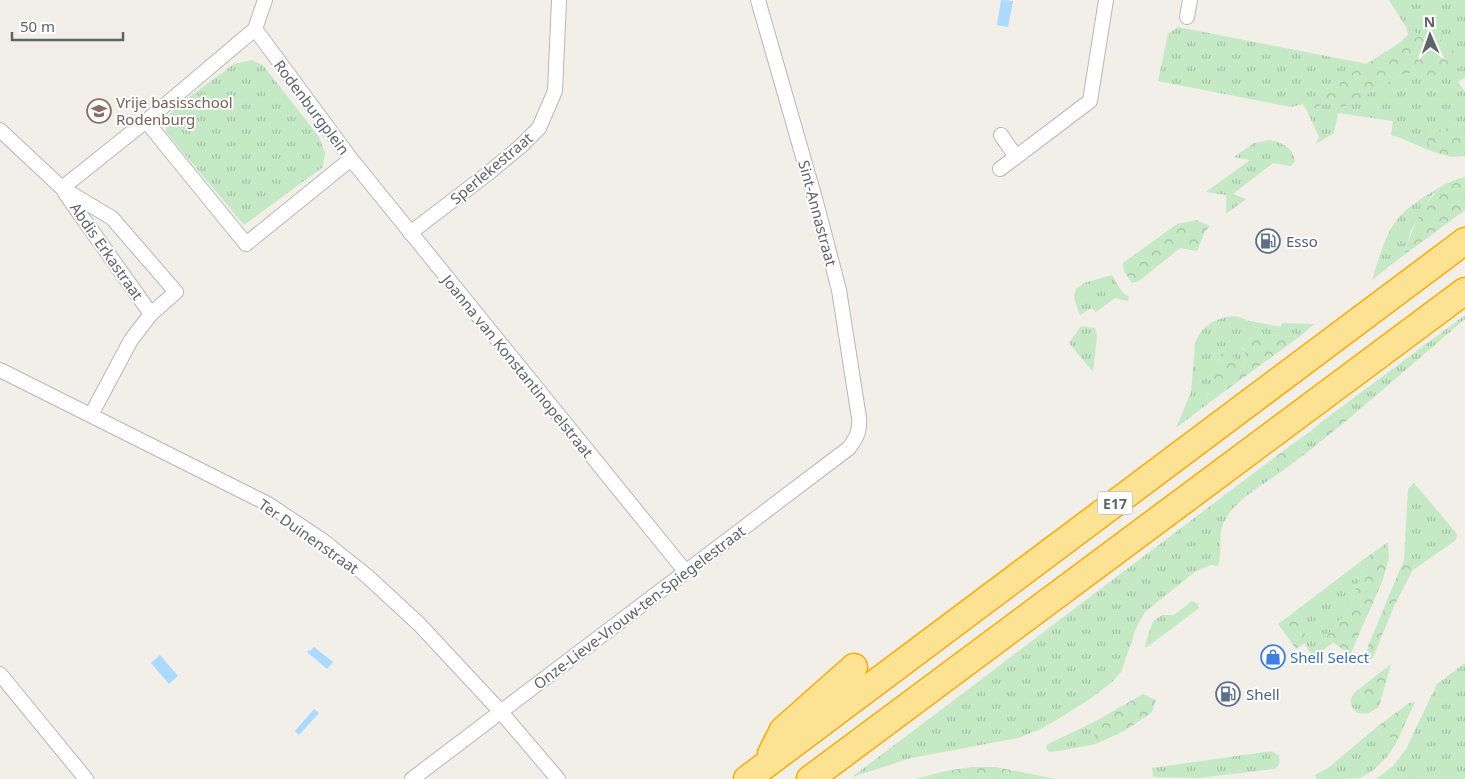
<svg xmlns="http://www.w3.org/2000/svg" width="1465" height="779" viewBox="0 0 1465 779" font-family="'Noto Sans',sans-serif">
<style>
.grass{fill:url(#grass-tufts)}
.forest{fill:url(#forest-crowns)}
.water{fill:#aadaff}
.lines{fill:none;stroke-linecap:round;stroke-linejoin:round}
.minor-casing{stroke:#b5b8bc;stroke-width:16}
.motorway-casing{stroke:#f9ab00;stroke-width:29}
.minor{stroke:#fff;stroke-width:14}
.motorway{stroke:#fde293;stroke-width:26}
.labels{text-anchor:middle;dominant-baseline:central;stroke-width:4;stroke-linejoin:round;paint-order:stroke}
.shield{fill:#fff;stroke:#8f9295;stroke-width:1}
.shield-label{font-size:14px;font-weight:bold;fill:#5f6368}
.education-label{font-size:15px;fill:#785e54;stroke:#fff;text-anchor:start}
.street-label{font-size:15px;fill:#5f6368;stroke:#fff}
.service-label{font-size:15px;fill:#4e5e75;stroke:#fff;text-anchor:start}
.shop-label{font-size:15px;fill:#366cbe;stroke:#fff;text-anchor:start}
</style>
<defs>
<pattern id="grass-tufts" width="24" height="20" patternUnits="userSpaceOnUse" patternTransform="scale(1.25)"><rect width="24" height="20" fill="#c5e8c5"/><path d="M3 7l-1-3M5 7V3M7 7l1-3M15 17l-1-3M17 17v-4M19 17l1-3" fill="none" stroke="#a3c0a4"/></pattern>
<pattern id="forest-crowns" width="20" height="18" patternUnits="userSpaceOnUse" patternTransform="scale(1.25)"><rect width="20" height="18" fill="#c5e8c5"/><path d="M2 6a3 3 0 1 1 6 0M12 15a3 3 0 1 1 6 0" fill="none" stroke="#a3c0a4"/></pattern>
</defs>
<rect width="100%" height="100%" fill="#f1efe8"/>
<path class="grass" d="M1389,0H1465V77L1458,82L1465,92V123L1429,133L1428,141L1431,151L1398,137L1391,135L1393,121L1338,113L1334,133L1316,144L1319,137L1308,113L1332,97L1342,108L1405,73L1414,74L1423,78L1436,44L1406,27Z
M1178,27L1193,30L1367,64L1303,104L1291,107L1158,81L1168,34Z
M252,60L263,65L319,137L325,153L323,167L244,225L166,132V119L178,105L234,64Z
M1269,140C1282,142 1292,147 1295,161L1291,166L1273,163L1233,194L1246,199L1226,214V195L1206,192L1250,160L1234,157L1254,143Z
M1450,181L1431,196L1411,231L1404,255L1372,280C1377,265 1381,248 1389,233C1400,208 1428,195 1450,181Z
M1112,275L1122,292L1129,297L1128,301L1115,298L1096,312L1092,308L1080,315L1074,298L1076,289L1084,283Z
M1465,315V319L1351,417L1346,411L1324,429L1320,423Z
M1234,316L1245,319V320L1281,327L1282,323L1314,324L1299,337L1266,335L1242,348L1247,353V360L1240,367L1230,353L1218,359C1216,373 1215,386 1206,397L1210,402L1176,428L1191,392L1195,343C1202,325 1216,318 1234,316Z
M1081,326L1095,328L1097,336L1093,372L1069,343Z
M1311,431L1320,442L1305,454L1294,443Z
M1271,460L1281,472C1261,486 1226,505 1221,531C1219,542 1222,554 1218,566L1211,565L1196,571L1145,612L1137,626L1121,672L1111,683L1090,699L1058,719L1041,729L1018,738L911,758L852,777Z
M1414,483L1457,534L1456,540L1413,570L1414,566L1404,560L1408,489Z
M1360,562L1362,576L1355,591L1351,606L1326,637L1333,643L1313,657L1304,643L1306,642C1307,631 1299,621 1293,613Z
M1192,601L1198,604L1199,608L1147,647H1145L1146,642L1153,621L1162,615H1174Z
M1465,663V779H1376L1393,766L1406,749L1437,684Z
M1359,689L1372,711L1367,714L1357,713C1348,704 1349,696 1359,689Z
M1094,722L1092,726L1096,744L1059,751L1049,752L1046,748L1048,744Z
M1378,726L1379,732L1385,736L1398,739C1392,753 1375,772 1360,778C1351,779 1328,779 1317,779L1315,775L1328,768Z
M1272,751L1279,756C1280,762 1280,765 1275,769L1199,778L1153,777L1152,768Z"/>
<path class="forest" d="M1406,27L1436,44L1442,39L1462,61L1432,84L1414,74L1405,73L1342,108L1332,97L1308,113L1303,104L1401,42L1408,34Z
M1465,123V156L1451,157L1431,151L1428,141L1429,133Z
M1465,177V210L1404,255C1414,223 1429,184 1465,177Z
M1196,220L1210,226L1205,231L1197,251L1180,248L1139,281L1132,283L1124,271L1123,263L1177,224Z
M1266,335L1299,337L1210,402L1206,397C1217,384 1213,366 1222,353H1230L1241,366L1247,360C1246,352 1242,348 1242,340L1250,337Z
M1346,411L1351,417L1320,442L1311,431L1320,423L1325,428Z
M1294,443L1305,454L1281,472L1271,460Z
M1388,542L1389,558L1382,582L1350,655L1326,637L1351,606L1355,591L1362,576L1360,562Z
M1411,559L1414,562L1413,570L1395,604L1373,657L1365,663L1368,646L1404,560Z
M1293,613C1299,621 1307,631 1306,642L1296,649L1278,624Z
M1391,664L1379,707L1372,711L1359,689Z
M1143,694L1156,700L1152,712L1144,718L1124,731L1096,744L1092,726L1094,722Z
M1415,702L1398,739L1385,736L1379,732L1378,726L1409,703Z
M972,767H996L1056,779H915L946,771Z"/>
<path class="water" d="M1001,0L1013,1L1008,27L997,25Z
M314,647L333,662L327,669L307,652L309,650L310,651Z
M160,655L178,676L169,684L151,663Z
M314,709L319,713L299,735L295,731Z"/>
<g class="lines">
<g class="minor-casing">
<path id="minor" d="M1187,17L1190,0
M255,29L351,159L685,571
M146,121L246,244L351,159
M0,130L62,188L112,218L176,292L151,314
M1001,135L1016,157
M1000,169L1090,101L1106,0
M62,188L146,121L255,29L265,0
M65,193L151,314L131,340L91,415
M410,233L486,175L521,146L539,128L555,91L559,0
M0,370L268,504L322,540L367,576L419,624L501,712L558,779
M0,674L86,779
M412,779L849,448C857,437 860,431 859,418L839,290L816,202L758,0"/>
</g>
<g class="motorway-casing">
<path id="motorway" d="M771,754L783,730L854,667
M747,779L1465,241
M810,779L1465,291"/>
</g>
<use href="#minor" class="minor"/>
<use href="#motorway" class="motorway"/>
</g>
<defs>
<g id="school-ring" transform="scale(1.25)"><circle r="9.5" fill="#fff" stroke="#8d6e63" stroke-width="1.5"/><path d="M0-5L7-2L0 1L-7-2ZM-4 1L0 2.5L4 1V4Q0 6-4 4Z" fill="#8d6e63"/></g>
<g id="fuel-ring" transform="scale(1.25)"><circle r="9.5" fill="#fff" stroke="#5c6f8a" stroke-width="1.5"/><path d="M-5.5-6h7V0h2V4h1.3V-2.5L3-4.5l.8-.8L6-3V5H2.5V1h-1V6h-7ZM-4.2-4.7v3.2H.2V-4.7Z" fill="#5c6f8a"/></g>
<g id="shop-ring" transform="scale(1.25)"><circle r="9.5" fill="#fff" stroke="#3f7fe0" stroke-width="1.5"/><path d="M-5-2.5h2.3a2.7 3.5 0 0 1 5.4 0H5L5.5 6h-11ZM-1.5-2.5h3a1.5 2.3 0 0 0-3 0Z" fill="#3f7fe0"/></g>
</defs>
<g fill-rule="evenodd">
<use href="#school-ring" x="99" y="111"/>
<use href="#fuel-ring" x="1268" y="241"/>
<use href="#shop-ring" x="1273" y="657"/>
<use href="#fuel-ring" x="1228" y="694"/>
</g>
<g class="labels">
<rect class="shield" x="1097.5" y="491.5" width="35" height="23" rx="4"/>
<g class="shield-label">
<text x="1115" y="503">E17</text>
</g>
<g class="education-label">
<text x="116" y="102">Vrije basisschool<tspan x="116" dy="17">Rodenburg</tspan></text>
</g>
<g class="street-label">
<text transform="translate(312 107) rotate(53)">Rodenburgplein</text>
<text transform="translate(491 168) rotate(-40)">Sperlekestraat</text>
<text transform="translate(818 213) rotate(75)">Sint-Annastraat</text>
<text transform="translate(107 251) rotate(55)">Abdis Erkastraat</text>
<text transform="translate(518 366) rotate(51)">Joanna van Konstantinopelstraat</text>
<text transform="translate(309 536) rotate(35)">Ter Duinenstraat</text>
<text transform="translate(639 607) rotate(-37)">Onze-Lieve-Vrouw-ten-Spiegelestraat</text>
</g>
<g class="service-label">
<text x="1286" y="241">Esso</text>
<text x="1246" y="694">Shell</text>
</g>
<g class="shop-label">
<text x="1290" y="657">Shell Select</text>
</g>
</g>
<g transform="translate(1430 35) rotate(358)" stroke="#ffffff" stroke-width="4" paint-order="stroke">
<path d="M0-4L9 19L0 12L-9 19Z" fill="#5f6368"/>
<text y="-8" font-size="14" font-weight="bold" text-anchor="middle" fill="#5f6368">N</text>
</g>
<path d="M12 32v8h111v-8" fill="none" stroke="#5f6368" stroke-width="2.5"/>
<text x="20" y="32" font-size="15" fill="#5f6368" stroke="#ffffff" stroke-width="4" paint-order="stroke">50 m</text>
</svg>
